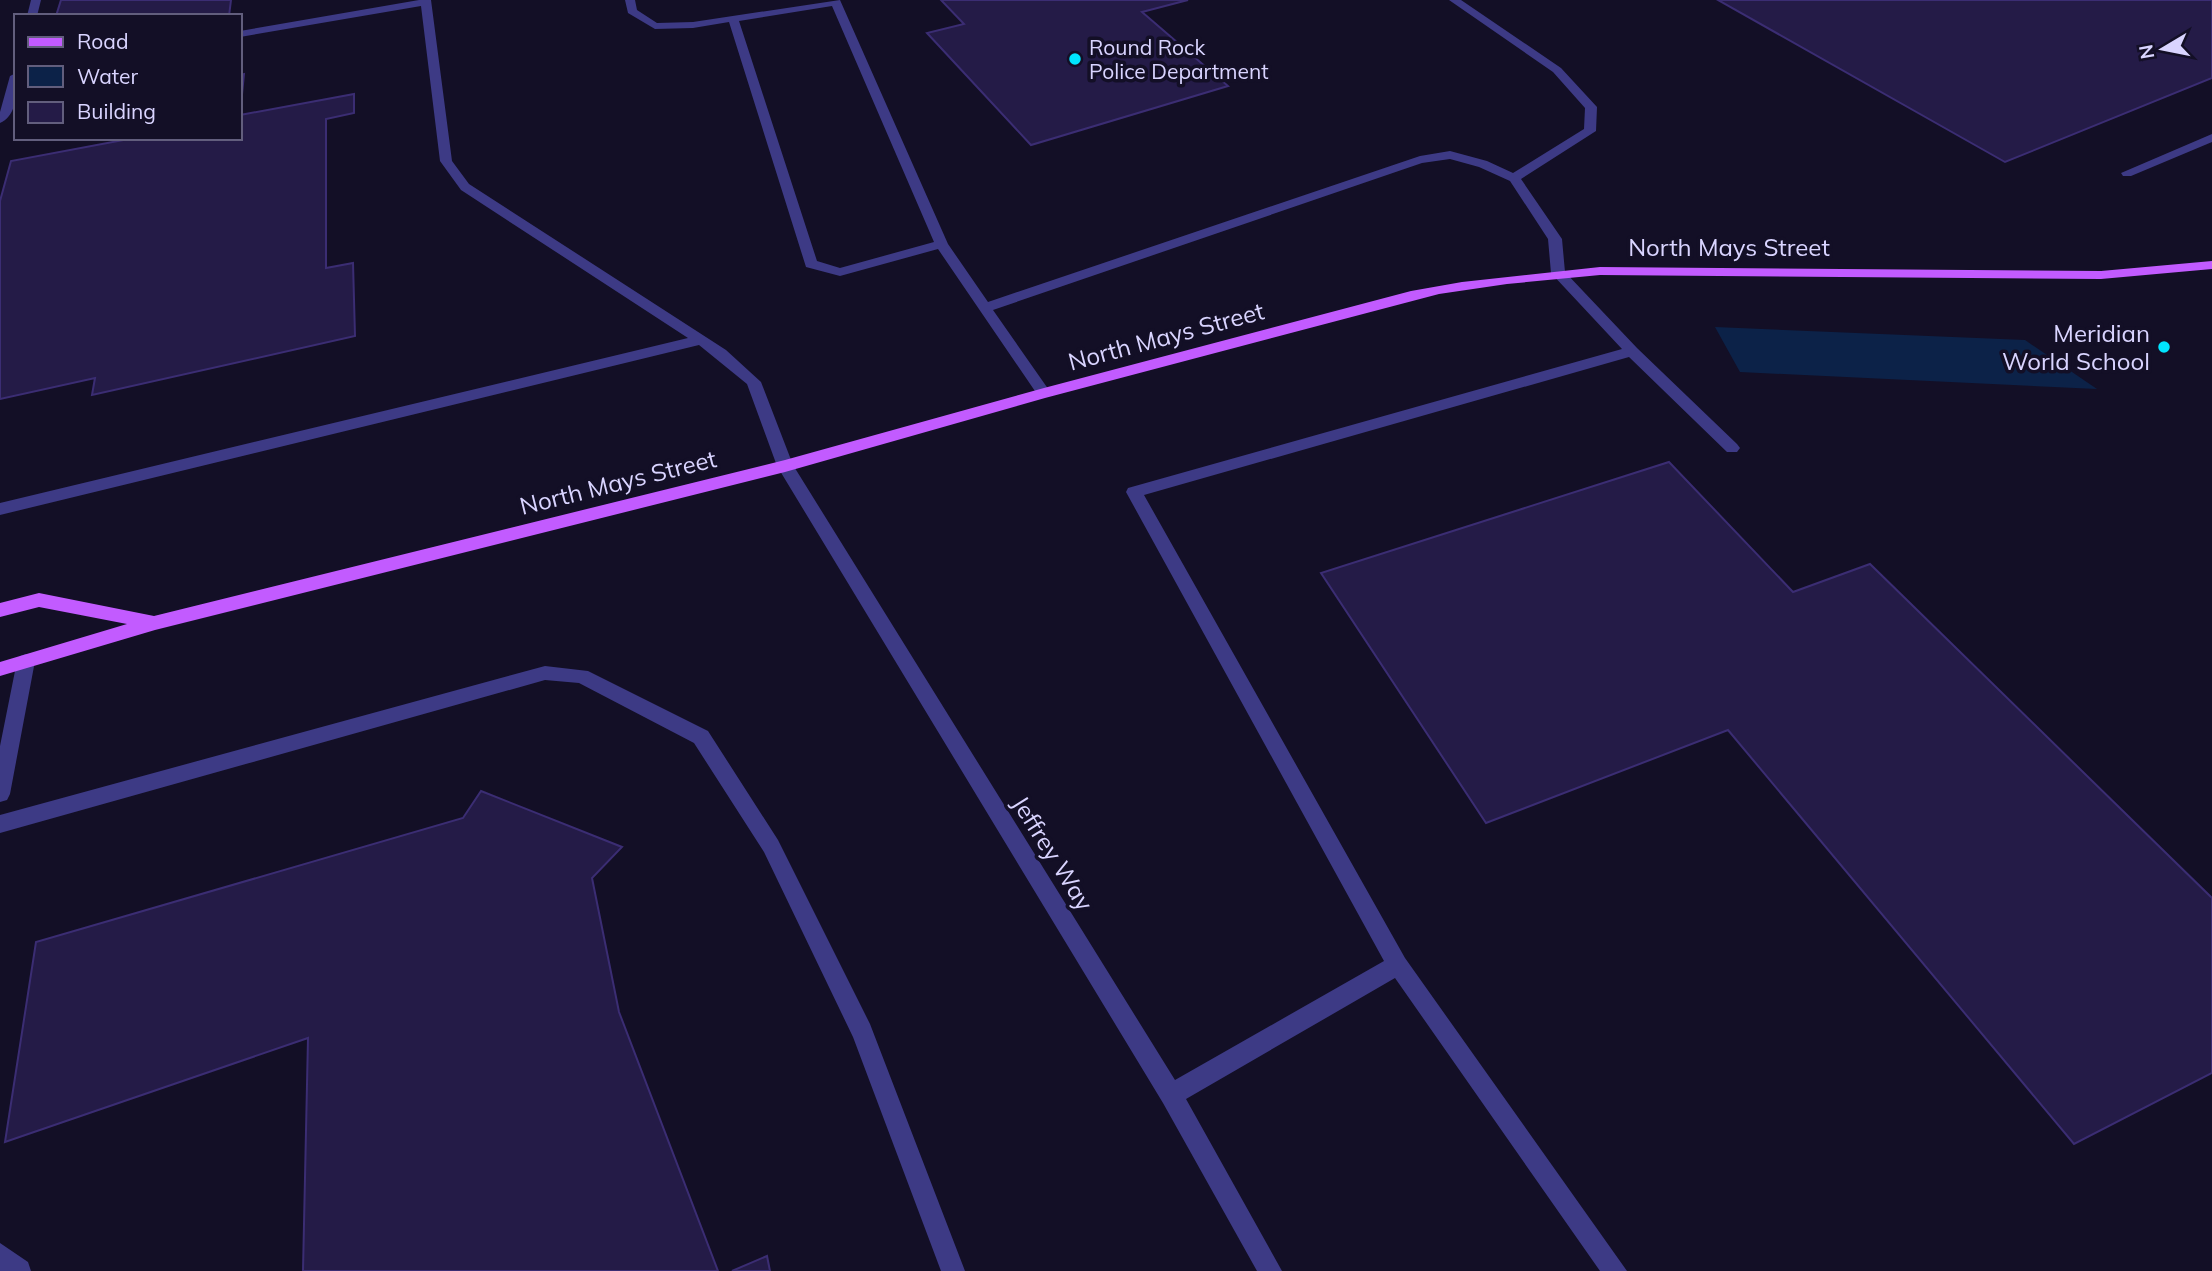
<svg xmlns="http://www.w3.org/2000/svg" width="2212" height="1271" viewBox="0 0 2212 1271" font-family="Mulish,sans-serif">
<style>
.water{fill:#0c2248}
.building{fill:#241b47;stroke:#3b2d73;stroke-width:2}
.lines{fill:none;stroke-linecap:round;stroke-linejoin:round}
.minor{fill:#3d3a85;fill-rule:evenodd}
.major{fill:#c25bff;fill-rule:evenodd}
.poi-dot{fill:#00e5ff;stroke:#130f26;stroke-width:2.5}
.labels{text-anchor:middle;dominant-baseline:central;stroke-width:7;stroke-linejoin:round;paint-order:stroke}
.far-poi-label{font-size:21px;fill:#d9d4ff;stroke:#130f26;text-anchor:start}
.street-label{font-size:24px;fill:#d9d4ff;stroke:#130f26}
.poi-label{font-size:24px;fill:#d9d4ff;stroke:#130f26;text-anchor:end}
</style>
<rect width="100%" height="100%" fill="#130f26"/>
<path class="water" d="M1715,327L2025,340L2097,389L1740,372Z"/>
<path class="building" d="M61,0H231L229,16H56Z
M941,0H1188L1142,12L1228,86L1031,145L927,33L964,24Z
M1718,0H2212V78L2005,162Z
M244,74L240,115L354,94V113L326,119V268L353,263L355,336L92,395L95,378L0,399V201L11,161L134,138H240V75Z
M1669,462L1793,592L1870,564L2212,898V1073L2074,1144L1728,730L1486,823L1321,573Z
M481,791L622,847L592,878L619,1012L718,1271H303L308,1038L5,1142L36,942L463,818Z
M767,1256L770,1271H732Z"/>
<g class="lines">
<path class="minor" d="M31,0H41L37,16H27Z
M419,0H431L452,161L469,184L726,350L761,382L793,465L1175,1080L1384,961L1126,492L1128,488L1622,349L1551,273L1548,239L1510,181L1479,167L1450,159L1422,163L993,310L1051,393L1044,398L1039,397L938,249L840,276L806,267L729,22L693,28L655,29L628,13L625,0H635L637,10L657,23L693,22L840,0L948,244L988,302L1420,156L1450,151L1487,161L1513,173L1584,129L1585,108L1553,72L1449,0H1461L1561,68L1597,107L1596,131L1521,179L1562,239L1565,272L1637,348L1737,444L1740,448L1737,452H1727L1629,357L1144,495L1405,958L1627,1271H1600L1395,978L1186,1099L1282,1271H1257L1163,1103L777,466L747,384L699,345L0,515V503L688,338L461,190L440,161L421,6L240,37V31ZM832,6L934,242L840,268L817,261L739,21Z
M16,73C16,90 19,114 0,123V112L10,76Z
M2212,134V142L2131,176H2123L2121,173Z
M26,654L32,656L35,661L10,794L7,800L0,802V746L17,661L20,656Z
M545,666L588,671L708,731L778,840L870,1024L965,1271H941L853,1037L764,852L694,743L579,683L545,680L0,833V815Z
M0,1243L28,1262L31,1271H0Z"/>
<path class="major" d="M2212,261V269L2101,279L1600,275L1507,284L1439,294L1045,398L785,472L155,630L0,676V662L127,624L39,607L0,617V603L39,593L154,616L785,460L1044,388L1411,291L1462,282L1600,267L2101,271Z"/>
</g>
<g class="poi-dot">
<circle cx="1075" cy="59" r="7"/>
<circle cx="2164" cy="347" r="7"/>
</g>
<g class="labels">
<g class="far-poi-label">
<text x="1089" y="47">Round Rock<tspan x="1089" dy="24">Police Department</tspan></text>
</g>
<g class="street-label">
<text x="1729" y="247">North Mays Street</text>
<text transform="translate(1166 336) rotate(-15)">North Mays Street</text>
<text transform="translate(618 482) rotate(-14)">North Mays Street</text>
<text transform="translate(1053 853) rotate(58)">Jeffrey Way</text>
</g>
<g class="poi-label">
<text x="2150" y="333">Meridian<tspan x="2150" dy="28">World School</tspan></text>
</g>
</g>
<rect x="14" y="14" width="228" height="126" fill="#130f26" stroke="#625e7d" stroke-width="2"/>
<rect x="28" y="37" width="35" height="10" fill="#c25bff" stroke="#625e7d" stroke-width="2"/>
<text x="77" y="49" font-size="21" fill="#d9d4ff">Road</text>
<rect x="28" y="66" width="35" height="21" fill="#0c2248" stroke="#625e7d" stroke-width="2"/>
<text x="77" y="84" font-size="21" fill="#d9d4ff">Water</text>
<rect x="28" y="102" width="35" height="21" fill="#241b47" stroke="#625e7d" stroke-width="2"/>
<text x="77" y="119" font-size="21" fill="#d9d4ff">Building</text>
<g transform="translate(2163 49) rotate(260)" stroke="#130f26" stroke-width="5" paint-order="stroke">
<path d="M0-5L12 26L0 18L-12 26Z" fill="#d9d4ff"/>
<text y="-10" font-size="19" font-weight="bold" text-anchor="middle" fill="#d9d4ff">N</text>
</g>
</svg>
